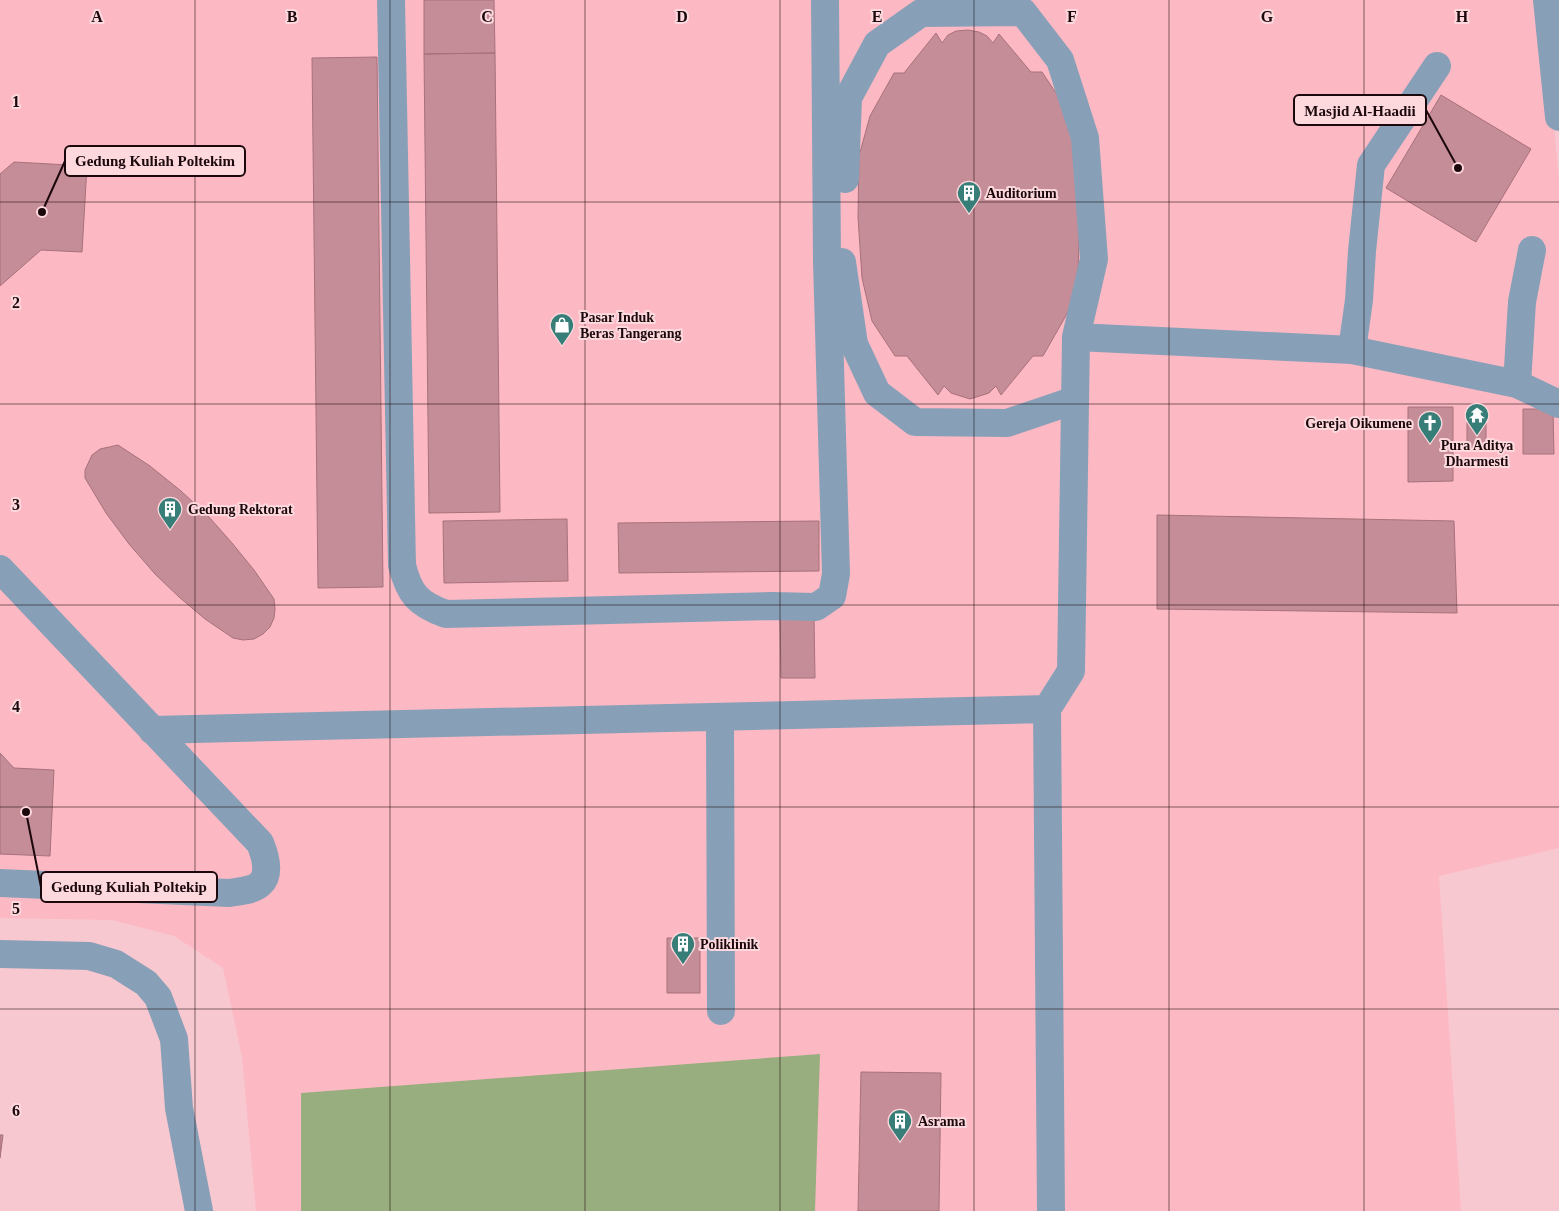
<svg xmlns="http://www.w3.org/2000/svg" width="1559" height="1211" viewBox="0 0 1559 1211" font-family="Georgia,serif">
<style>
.built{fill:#fcb9c4}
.park{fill:#99ae7e}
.building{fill:#c58d97;stroke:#a7717b}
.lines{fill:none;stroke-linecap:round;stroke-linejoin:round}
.minor{stroke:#88a0b7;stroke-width:28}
.grid{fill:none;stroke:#1b080c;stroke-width:1;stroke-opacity:0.55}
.labels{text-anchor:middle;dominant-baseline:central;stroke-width:4;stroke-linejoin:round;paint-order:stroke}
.poi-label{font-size:14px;font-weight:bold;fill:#1b080c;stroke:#fdd9de;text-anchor:start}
.grid-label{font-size:16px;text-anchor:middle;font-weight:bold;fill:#1b080c;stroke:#fdd9de;stroke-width:4;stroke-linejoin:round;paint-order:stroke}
.leader{fill:none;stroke:#1b080c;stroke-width:2}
.callout-dot{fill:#1b080c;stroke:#fdd9de;stroke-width:2}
.callout{fill:#fdd9de;stroke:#1b080c;stroke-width:2}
.callout-label{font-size:15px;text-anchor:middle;font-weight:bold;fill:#1b080c}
</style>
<rect width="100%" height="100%" fill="#f8c8d0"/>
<path class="built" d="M0,0H1536L1551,90L1559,183V848L1439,876L1461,1211H256L242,1057L223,968L174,936L112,920L0,918Z"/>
<path class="park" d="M820,1054L815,1211H301V1093Z"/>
<path class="building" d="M424,0H494L495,53L424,54Z
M968,30L979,32L987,36L993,43L999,34L1031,72H1042L1066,108L1076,150L1080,211L1078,272L1068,312L1043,356H1033L1001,395L996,386L989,393L970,399L951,393L944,386L938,395L907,356H895L872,321L862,278L858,217L859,156L870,116L894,73H904L936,33L942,43L948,35L956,31Z
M495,53L500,512L429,513L424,54Z
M377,57L383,587L318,588L312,58Z
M1441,95L1531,149L1476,242L1386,188Z
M14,162L87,166L82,252L41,250L0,286V174Z
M1408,407H1453V481L1408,482Z
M1523,409H1553L1554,454H1523Z
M1467,422H1486V450H1467Z
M118,445L150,466L181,491L209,517L232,543L254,570L274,599L275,609L274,618L270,627L263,634L254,639L243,640L233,638L205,619L179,597L155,574L129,544L106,513L85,478V470L92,455L100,449Z
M1157,515L1454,521L1457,613L1157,609Z
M567,519L568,581L444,583L443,521Z
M819,521V571L619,573L618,523Z
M780,617H814L815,678H781Z
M0,753L14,768L54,770L50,856L0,854Z
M667,938H700V993H667Z
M861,1072L941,1073L939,1211H858Z
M0,1135H3L0,1158Z"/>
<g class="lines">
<path class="minor" d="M391,0L402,565C409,594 418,604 446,614L772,606L816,607L832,596L836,574L827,261L825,0
M1547,0L1559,117
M1437,66L1371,165L1362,251L1359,300L1352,350L1517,384L1559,404
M845,179L848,98L877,44L921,13L1023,12L1060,60L1085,138L1094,259L1076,337L1352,350
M842,262L854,344L877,393L915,422L1007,423L1075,400
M1517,384L1522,302L1532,250
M0,569L260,843C265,855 271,874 260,884C252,891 239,891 229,893L0,883
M720,717L721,1011
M152,730L1047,709
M0,954L89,956L116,964L146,983L158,997L174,1039L179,1108L199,1211
M1051,1211L1047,709L1071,671L1076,337"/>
</g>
<path class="grid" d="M195,0V1211M390,0V1211M585,0V1211M780,0V1211M974,0V1211M1169,0V1211M1364,0V1211M0,202H1559M0,404H1559M0,605H1559M0,807H1559M0,1009H1559"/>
<defs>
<g id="building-pin" transform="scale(1.25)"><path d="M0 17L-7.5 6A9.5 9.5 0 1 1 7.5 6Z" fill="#377e78" stroke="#fdd9de"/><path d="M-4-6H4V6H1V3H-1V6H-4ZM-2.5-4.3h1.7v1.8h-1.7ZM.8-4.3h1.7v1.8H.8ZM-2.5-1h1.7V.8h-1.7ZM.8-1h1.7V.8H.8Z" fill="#fff"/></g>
<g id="shop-pin" transform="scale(1.25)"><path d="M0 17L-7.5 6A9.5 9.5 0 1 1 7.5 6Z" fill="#377e78" stroke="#fdd9de"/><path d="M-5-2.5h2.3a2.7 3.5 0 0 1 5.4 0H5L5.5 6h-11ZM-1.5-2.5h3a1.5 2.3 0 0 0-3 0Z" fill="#fff"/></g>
<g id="temple-pin" transform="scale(1.25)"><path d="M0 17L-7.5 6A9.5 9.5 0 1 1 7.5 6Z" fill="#377e78" stroke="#fdd9de"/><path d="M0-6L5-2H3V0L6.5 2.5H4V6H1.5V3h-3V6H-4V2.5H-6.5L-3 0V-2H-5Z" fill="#fff"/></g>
<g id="church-pin" transform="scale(1.25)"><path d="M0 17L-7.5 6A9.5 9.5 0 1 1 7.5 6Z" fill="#377e78" stroke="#fdd9de"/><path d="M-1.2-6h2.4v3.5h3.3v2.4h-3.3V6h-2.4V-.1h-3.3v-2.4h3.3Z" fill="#fff"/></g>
</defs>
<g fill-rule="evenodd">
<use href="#building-pin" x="969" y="193"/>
<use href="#shop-pin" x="562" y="325"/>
<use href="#temple-pin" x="1477" y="415"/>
<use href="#church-pin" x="1430" y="423"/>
<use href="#building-pin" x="170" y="509"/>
<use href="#building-pin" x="683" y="944"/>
<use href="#building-pin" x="900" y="1121"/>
</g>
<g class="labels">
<g class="poi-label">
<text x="986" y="193">Auditorium</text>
<text x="580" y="317">Pasar Induk<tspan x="580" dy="16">Beras Tangerang</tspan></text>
<text x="1412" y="423" text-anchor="end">Gereja Oikumene</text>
<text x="1477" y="445" text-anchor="middle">Pura Aditya<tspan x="1477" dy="16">Dharmesti</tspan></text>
<text x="188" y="509">Gedung Rektorat</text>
<text x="700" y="944">Poliklinik</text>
<text x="918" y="1121">Asrama</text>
</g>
</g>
<g class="grid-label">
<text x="97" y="22">A</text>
<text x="292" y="22">B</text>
<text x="487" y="22">C</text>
<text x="682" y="22">D</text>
<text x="877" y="22">E</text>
<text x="1072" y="22">F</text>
<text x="1267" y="22">G</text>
<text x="1462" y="22">H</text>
<text x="16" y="107">1</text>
<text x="16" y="308">2</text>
<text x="16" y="510">3</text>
<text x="16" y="712">4</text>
<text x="16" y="914">5</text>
<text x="16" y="1116">6</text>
</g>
<path class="leader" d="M1458 168L1426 110M42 212L65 161M26 812L41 887"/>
<g class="callout-dot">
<circle cx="1458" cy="168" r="5"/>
<circle cx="42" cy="212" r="5"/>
<circle cx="26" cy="812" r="5"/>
</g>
<g class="callout">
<rect x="1294" y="95" width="132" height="30" rx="5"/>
<rect x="65" y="146" width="180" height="30" rx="5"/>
<rect x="41" y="872" width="176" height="30" rx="5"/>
</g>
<g class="callout-label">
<text x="1360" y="116">Masjid Al-Haadii</text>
<text x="155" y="166">Gedung Kuliah Poltekim</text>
<text x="129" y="892">Gedung Kuliah Poltekip</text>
</g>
</svg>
